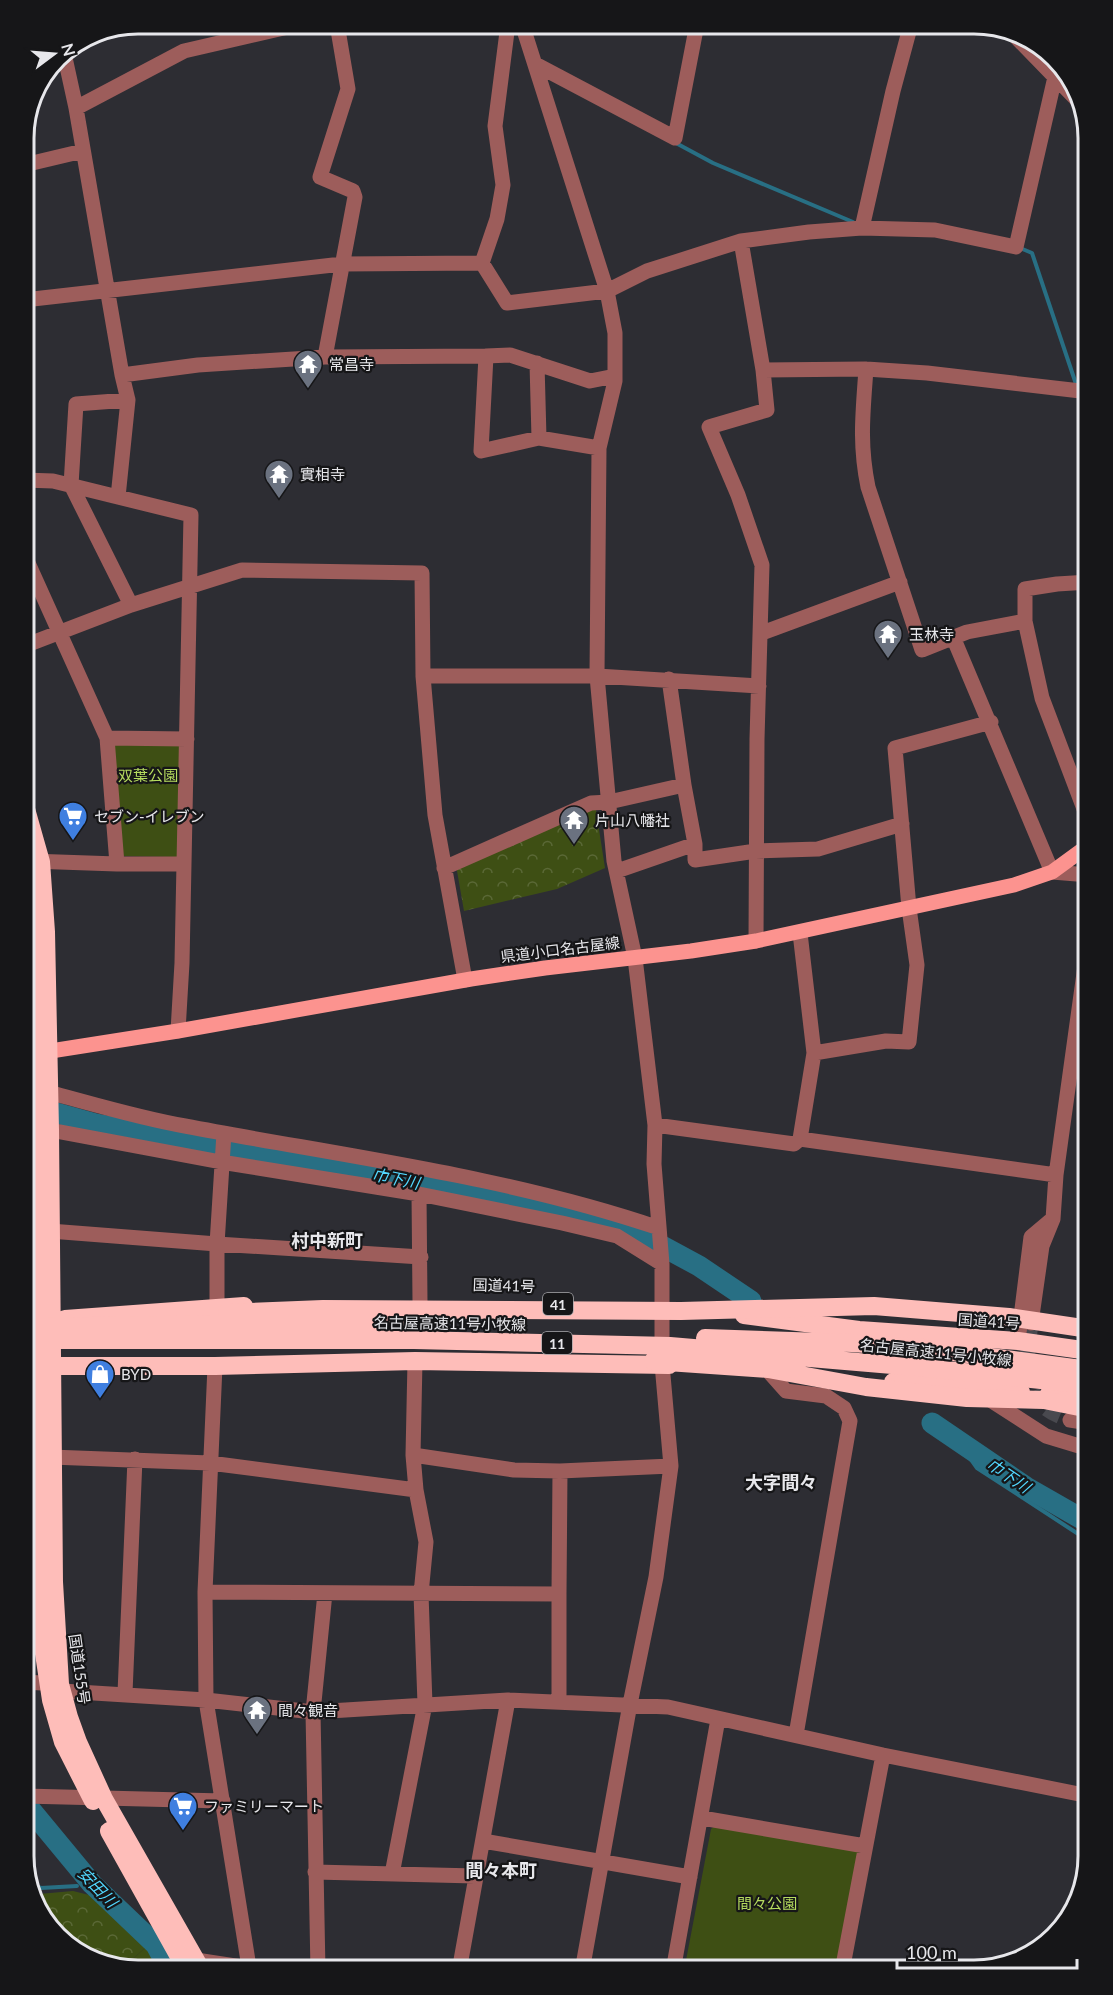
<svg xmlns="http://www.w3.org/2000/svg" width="1113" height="1995" viewBox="0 0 1113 1995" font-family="Lato,'Noto Sans JP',sans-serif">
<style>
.forest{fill:url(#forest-crowns)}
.park{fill:#3e4f14}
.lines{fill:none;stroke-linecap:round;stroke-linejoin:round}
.stream{stroke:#286f84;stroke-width:4}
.river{stroke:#286f84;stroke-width:21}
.minor-tunnel{stroke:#49494f;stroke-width:15;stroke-dasharray:15 8;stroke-linecap:butt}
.minor{stroke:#9d5d5b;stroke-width:15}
.major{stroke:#fc938f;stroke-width:15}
.highway{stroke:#febdb9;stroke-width:18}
.highway-bridge{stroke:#febdb9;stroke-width:18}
.labels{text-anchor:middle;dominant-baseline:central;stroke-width:4.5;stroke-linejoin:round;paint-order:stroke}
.shield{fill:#161618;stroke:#a8a8ac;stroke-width:1.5}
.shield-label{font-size:14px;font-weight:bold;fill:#e7e7eb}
.poi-label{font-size:15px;fill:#e7e7eb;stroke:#161618;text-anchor:start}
.park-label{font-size:15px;fill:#b6dc5f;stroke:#161618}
.street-label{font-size:15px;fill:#e7e7eb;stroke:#161618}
.water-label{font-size:16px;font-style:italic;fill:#52d8ff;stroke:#161618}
.quarter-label{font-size:18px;font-weight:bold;fill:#e7e7eb;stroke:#161618}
.rim{fill:none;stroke:#e7e7eb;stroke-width:3}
</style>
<defs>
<pattern id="forest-crowns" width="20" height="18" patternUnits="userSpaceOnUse" patternTransform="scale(1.5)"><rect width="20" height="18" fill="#3e4f14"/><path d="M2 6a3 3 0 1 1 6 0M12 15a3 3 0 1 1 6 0" fill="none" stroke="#5a6836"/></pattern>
</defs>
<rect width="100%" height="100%" fill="#2d2d33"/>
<path class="forest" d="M595,804L605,868L557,889L464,911L456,865Z
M32,1891L39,1894L73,1891L89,1895L145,1948L126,1965L127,1969L75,1951L36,1907Z"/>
<path class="park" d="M113,742L181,743L177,857L121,856Z
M716,1825L855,1849L862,1856L838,1971H684L711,1829Z
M145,1948L151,1952L161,1971L127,1969L126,1965Z"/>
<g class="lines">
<path class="stream" d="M674,142L713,163L853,222
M1020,248L1032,253L1077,387
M1079,395L1089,425
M958,1441L977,1468L1089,1541
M30,1884L41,1888L77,1886"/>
<path class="river" d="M24,1104L96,1124L401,1178L583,1218L662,1246L699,1266L751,1301
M932,1423L1026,1487L1089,1523
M25,1803L92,1884L156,1945L170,1971"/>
<path class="minor-tunnel" d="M1031,1323C1026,1365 1019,1406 1070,1420"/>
<path class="minor" d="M522,24L607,291L615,333V381L599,448L597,676L614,861L635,958L655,1125L654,1164L662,1264V1364L671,1466L656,1577L630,1704L582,1971
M1014,35L1081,104
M64,53L76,108L122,375L128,400L118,497
M535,64L675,138L697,24
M76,108L184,51L301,24
M24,165L83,151
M862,228L893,91L911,24
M741,241L763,370L767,410L709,427L738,495L762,565L757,739L756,941
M482,263L497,219L503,185L495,126L508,24
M24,300L342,264L482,263L507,303L607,291L647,271L741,241L809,232L862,228L935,230L1016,247L1055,77
M325,357L355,197L353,191L320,177L348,89L337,24
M537,363L539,438
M866,369C863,412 859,443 868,487L922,650L967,632L1025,621V589L1057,584L1089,582
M763,370L866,369L927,373L1089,392
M122,375L198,365L325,357L486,356
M128,400L76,404L71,485L131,605
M599,448L539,438L481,451L486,356L510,355L590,381L615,376
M24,480L53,481L191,515L182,963L178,1031
M24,554L107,738L117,864
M1025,621L1042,698L1089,822
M762,633L900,582
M953,637L1052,872L1089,875
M24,646L131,605L242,570L422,573L423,676L435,815L465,980
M423,676H597L759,686
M669,679L684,785
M107,738L187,739
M30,861L117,864H183
M444,868L591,803L609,802L684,785L695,844
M617,871L695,844V860L756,851L818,849L902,824
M800,933L814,1053L800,1139
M814,1053L886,1041L909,1042L917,965L909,908L895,748L991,722
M48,1092C93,1104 139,1118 185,1126C343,1156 506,1176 659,1228
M655,1125L794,1144L800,1139L1056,1175
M50,1130L221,1162L419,1194L562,1223L617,1236L662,1264
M419,1194L420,1301
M24,1229L217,1244L421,1257
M217,1306V1244L224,1133
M1031,1323L1042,1246L1053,1219L1056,1175L1089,937
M1018,1341L1031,1237L1050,1221
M215,1366L205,1592L206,1700L249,1967
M770,1373L786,1391L826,1396L844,1408L850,1421L796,1735
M984,1396L1046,1436L1089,1449
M1070,1420L1089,1423
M413,1455L514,1470L560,1471L671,1466
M24,1456L210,1463L416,1490L413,1455L415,1361
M205,1592L559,1594V1702
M559,1594L560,1471
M24,1682L60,1684
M62,1691L206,1700L313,1712L508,1700L668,1707L883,1755L1089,1796
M125,1693L135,1459
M24,1796L223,1801
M702,1818L865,1846
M483,1841L690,1877
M315,1872L475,1876
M392,1874L425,1704L421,1594L426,1542L416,1490
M196,1960L269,1971
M318,1971L313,1712L325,1593
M459,1971L508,1700
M673,1971L718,1719
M842,1971L883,1755"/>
<path class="major" d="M38,1053L178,1031L471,979L545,968L691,951L756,941L1014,885L1052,872L1089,845"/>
<path class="highway" d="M24,802L41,862L46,932L50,1130L54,1582L60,1684L69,1717L78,1742L104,1799L202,1971
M24,848C33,883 32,921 32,957C32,1003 32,1049 34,1095L43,1647L51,1700L63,1742L93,1801
M744,1315L859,1330L1018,1341L1089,1351
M65,1319L244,1306
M24,1366H215L415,1361L669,1365
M893,1382L1021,1392
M1049,1394L1089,1398
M109,1831L187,1971"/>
<path class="highway-bridge" d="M227,1313L323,1309L681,1311L874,1306L1009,1317L1089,1329
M24,1327L227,1324L411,1328
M705,1338L852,1343L923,1348L1089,1370
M24,1340H414L670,1346L916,1367L1089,1385
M653,1361L768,1369L866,1387L967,1398L1044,1400L1089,1409"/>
</g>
<defs>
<g id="temple-pin" transform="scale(1.5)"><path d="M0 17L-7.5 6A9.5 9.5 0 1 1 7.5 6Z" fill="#6b7280" stroke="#161618"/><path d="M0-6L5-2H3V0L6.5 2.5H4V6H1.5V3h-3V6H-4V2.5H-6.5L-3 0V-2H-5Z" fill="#fff"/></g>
<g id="supermarket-pin" transform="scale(1.5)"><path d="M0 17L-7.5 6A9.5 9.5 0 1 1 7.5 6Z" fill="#3f7fe0" stroke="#161618"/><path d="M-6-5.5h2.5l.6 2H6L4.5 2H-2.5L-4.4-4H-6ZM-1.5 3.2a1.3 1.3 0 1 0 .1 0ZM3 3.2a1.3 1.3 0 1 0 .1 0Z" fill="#fff"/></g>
<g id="shop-pin" transform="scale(1.5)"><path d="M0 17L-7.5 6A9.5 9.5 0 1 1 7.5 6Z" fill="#3f7fe0" stroke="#161618"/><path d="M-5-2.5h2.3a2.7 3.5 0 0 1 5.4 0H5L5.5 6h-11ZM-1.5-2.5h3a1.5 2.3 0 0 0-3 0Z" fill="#fff"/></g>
</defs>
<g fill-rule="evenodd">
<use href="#temple-pin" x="308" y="364"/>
<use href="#temple-pin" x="279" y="474"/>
<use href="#temple-pin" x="888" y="634"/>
<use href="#supermarket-pin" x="73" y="816"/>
<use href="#temple-pin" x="574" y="820"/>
<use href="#shop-pin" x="100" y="1374"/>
<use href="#temple-pin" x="257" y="1710"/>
<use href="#supermarket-pin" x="183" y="1806"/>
</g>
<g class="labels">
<g class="shield">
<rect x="543" y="1293" width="30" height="22" rx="4.5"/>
<rect x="542" y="1332" width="30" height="22" rx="4.5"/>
</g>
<g class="shield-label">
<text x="558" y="1304">41</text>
<text x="557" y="1343">11</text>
</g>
<g class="poi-label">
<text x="329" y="364">常昌寺</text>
<text x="300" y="474">實相寺</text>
<text x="909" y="634">玉林寺</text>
<text x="94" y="816">セブン-イレブン</text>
<text x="595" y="820">片山八幡社</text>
<text x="121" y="1374">BYD</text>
<text x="278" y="1710">間々観音</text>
<text x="204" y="1806">ファミリーマート</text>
</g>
<g class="park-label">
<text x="148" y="775">双葉公園</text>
<text x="767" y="1903">間々公園</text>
</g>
<g class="street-label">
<text transform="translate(560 949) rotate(-7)">県道小口名古屋線</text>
<text transform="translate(504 1285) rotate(2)">国道41号</text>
<text transform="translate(989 1321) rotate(4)">国道41号</text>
<text transform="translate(450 1323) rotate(1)">名古屋高速11号小牧線</text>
<text transform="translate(936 1352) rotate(6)">名古屋高速11号小牧線</text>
<text transform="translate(80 1669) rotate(82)">国道155号</text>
</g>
<g class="water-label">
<text transform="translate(396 1178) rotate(11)">巾下川</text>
<text transform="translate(1009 1475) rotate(34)">巾下川</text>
<text transform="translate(98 1887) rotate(46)">安田川</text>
</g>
<g class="quarter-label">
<text x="327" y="1240">村中新町</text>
<text x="781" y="1482">大字間々</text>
<text x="501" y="1870">間々本町</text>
</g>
</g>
<path d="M0 0H1113V1995H0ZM138 34H974A104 104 0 0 1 1078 138V1856A104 104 0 0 1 974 1960H138A104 104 0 0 1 34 1856V138A104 104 0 0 1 138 34Z" fill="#161618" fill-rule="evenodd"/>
<path class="rim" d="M138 34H974A104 104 0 0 1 1078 138V1856A104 104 0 0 1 974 1960H138A104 104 0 0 1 34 1856V138A104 104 0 0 1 138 34Z"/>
<g transform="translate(54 54) rotate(74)" stroke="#161618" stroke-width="4.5" paint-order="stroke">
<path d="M0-4.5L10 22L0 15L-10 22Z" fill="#e7e7eb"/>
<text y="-9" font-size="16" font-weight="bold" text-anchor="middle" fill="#e7e7eb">N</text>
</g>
<path d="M897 1959v9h180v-9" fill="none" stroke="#e7e7eb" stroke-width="3"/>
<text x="906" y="1959" font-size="18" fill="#e7e7eb" stroke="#161618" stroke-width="4.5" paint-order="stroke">100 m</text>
</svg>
